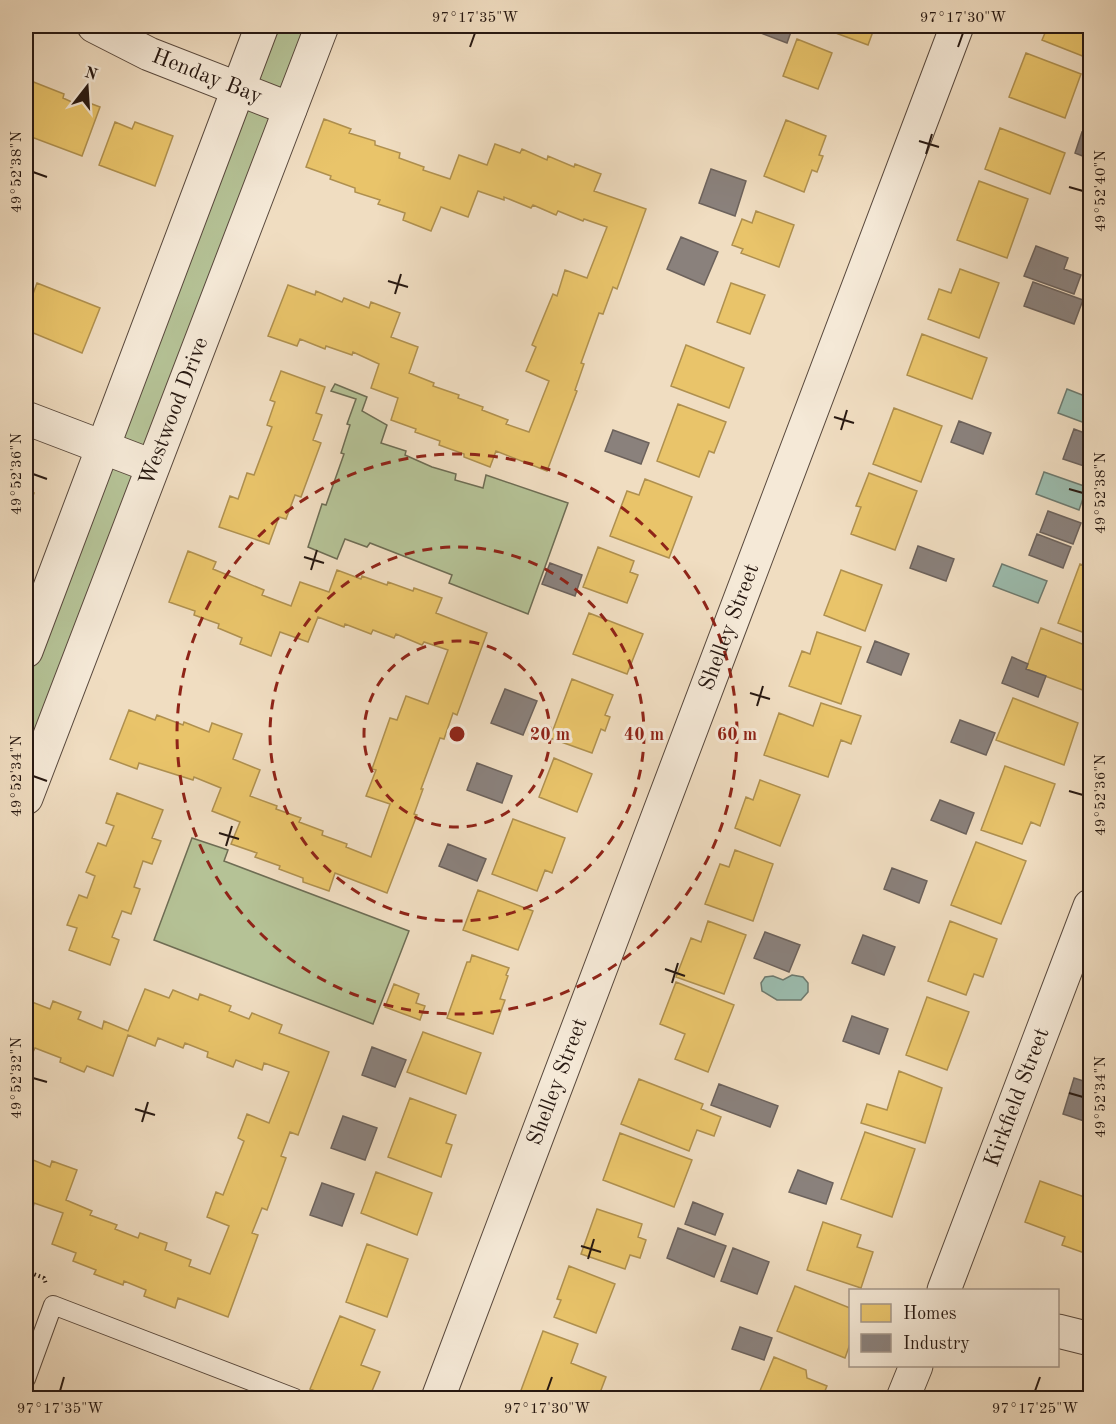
<svg xmlns="http://www.w3.org/2000/svg" width="1116" height="1424" viewBox="0 0 1116 1424" font-family="'Old Standard TT',serif">
<style>
.green{fill:#b5c296;stroke:#6e6d54;stroke-width:1.5}
.water{fill:#9bbcae;stroke:#6d7a6f;stroke-width:1.5}
.homes{fill:#e9c46a;stroke:#af904f;stroke-width:1.5}
.industry{fill:#8a817c;stroke:#6c625c;stroke-width:1.5}
.lines{fill:none;stroke-linecap:round;stroke-linejoin:round}
.service-casing{stroke:#59493d;stroke-width:20}
.minor-casing{stroke:#59493d;stroke-width:35}
.tertiary-casing{stroke:#59493d;stroke-width:35}
.path{stroke:#271811;stroke-width:4;stroke-dasharray:1.5 3;stroke-linecap:butt}
.service{stroke:#f5e9d7;stroke-width:18}
.minor{stroke:#f5e9d7;stroke-width:33}
.tertiary{stroke:#f5e9d7;stroke-width:33}
.ticks{fill:none;stroke:#271811;stroke-width:2}
.ring{fill:none;stroke:#8f2418;stroke-width:3;stroke-dasharray:10 8}
.labels{text-anchor:middle;dominant-baseline:central;stroke-width:6;stroke-linejoin:round;paint-order:stroke}
.street-label{font-size:22px;fill:#271811;stroke:#f5e9d7}
.centre{fill:#8f2418;stroke:#f5e9d7;stroke-width:3}
.ring-label{font-size:18px;text-anchor:middle;font-weight:bold;fill:#8f2418;stroke:#f5e9d7;stroke-width:6;stroke-linejoin:round;paint-order:stroke}
.neatline{fill:none;stroke:#271811;stroke-width:2}
.ticks-label{font-size:15px;text-anchor:middle;fill:#271811}
</style>
<rect width="100%" height="100%" fill="#f0ddc1"/>
<filter id="stains"><feTurbulence type="fractalNoise" baseFrequency=".00333" numOctaves="4"/><feColorMatrix values="0 0 0 0 .2 0 0 0 0 .09 0 0 0 0 .02 0 0 0 .5 -.17"/></filter>
<radialGradient id="worn" r=".72"><stop offset=".6" stop-color="#630" stop-opacity="0"/><stop offset="1" stop-color="#630" stop-opacity=".3"/></radialGradient>
<path class="green" d="M262,26H322L26,798V651Z
M335,384L367,397L362,411L387,425L381,443L406,451L405,455L432,467L456,474L455,480L483,488L486,475L568,503L528,614L449,583L452,575L370,543L367,547L345,539L337,559L308,547L322,504L326,505L344,454L341,453L350,425L347,424L356,399L331,391Z
M192,838L228,850L224,861L409,931L373,1024L154,940Z"/>
<path class="water" d="M1067,389L1090,398V425L1058,413Z
M1044,472L1087,487L1079,510L1036,494Z
M1002,564L1047,581L1038,603L993,586Z
M792,975L803,977L808,983V992L801,1000H777L762,991L761,983L765,977L773,976L783,980Z"/>
<path class="homes" d="M817,26H875L868,45Z
M1048,26H1090V44L1085,57L1042,40Z
M797,39L832,53L818,89L783,76Z
M1026,53L1081,74L1065,118L1009,97Z
M26,79L64,94L63,98L74,103L76,98L100,107L82,156L26,135Z
M324,119L351,129L349,133L375,141V145L400,153L399,158L424,167L423,170L450,179L459,155L487,165L495,144L520,153L522,149L547,160L548,156L574,167L575,164L601,174L594,191L646,209L617,289L613,287L603,314L599,313L581,363L584,364L575,390L577,391L547,471L496,451L490,467L464,457V454L439,445L440,441L415,432L416,429L391,420L398,398L371,388L379,364L353,352L352,355L326,346L325,349L300,339L297,346L268,336L288,285L315,295L316,291L342,302L344,298L369,308L371,302L400,313L391,337L418,347L409,373L434,383L433,386L459,395L458,398L483,407L482,410L508,420L506,424L529,432L549,381L526,371L536,347L532,345L553,294L557,296L565,270L587,278L607,227L584,219L583,221L558,211L556,215L533,205L531,208L504,197V200L478,191L468,217L441,207L431,231L403,220L405,213L378,204L380,200L355,192V188L330,179L331,176L306,167Z
M786,120L826,136L819,155L823,156L817,172L812,170L804,192L764,176Z
M115,122L132,129L135,122L173,136L155,186L99,165Z
M1000,128L1065,153L1050,194L985,169Z
M979,181L1028,199L1007,258L957,240Z
M756,211L794,225L779,267L741,253L743,249L732,245L742,219L752,223Z
M960,269L999,283L979,338L928,319L939,289L951,293Z
M37,283L100,308L82,353L26,330V313Z
M731,283L765,295L750,334L717,322Z
M922,334L987,358L972,399L907,375Z
M686,345L744,368L729,408L671,386Z
M281,371L325,387L316,413L322,415L313,440L321,443L301,497L295,495L286,519L279,517L269,544L219,527L230,496L238,499L247,473L254,475L272,427L267,425L275,402L270,400Z
M678,404L726,422L714,453L709,451L699,477L657,461Z
M894,408L942,426L921,482L873,464Z
M869,473L917,491L895,550L851,534L861,507L856,506Z
M645,479L692,497L669,558L610,536L627,491L639,495Z
M26,490L34,493L26,516Z
M598,547L634,561L630,572L638,575L627,603L583,587Z
M188,551L216,562L213,569L264,590L262,595L291,606L300,582L329,592L337,570L361,579L362,576L387,585L388,582L413,591L414,588L442,598L436,613L487,633L457,715L453,713L444,739L440,738L421,789H423L414,814L417,815L387,893L335,873L329,891L303,882V878L279,869L280,866L255,857L257,853L231,844L240,822L212,811L221,788L194,777L193,780L139,763L137,769L110,759L129,710L155,720L157,715L183,725L184,722L209,732L212,723L242,734L233,759L260,770L250,796L277,806L276,809L301,818L299,822L323,831L322,835L347,844L346,847L371,857L390,804L366,796L376,770L372,769L390,718L397,720L406,696L428,704L448,650L424,642L422,645L396,634L394,638L373,630L371,634L345,624L344,627L318,617L308,642L280,632L271,656L240,644L242,638L218,628L219,624L194,615L195,611L169,602Z
M1080,564L1090,568V635L1058,623Z
M841,570L882,585L865,631L824,615Z
M589,613L643,634L627,674L573,654Z
M1041,628L1090,647V684L1088,692L1026,669Z
M817,632L861,647L841,704L789,686L802,651L810,654Z
M572,679L613,695L605,715L610,717L605,731L601,729L592,753L550,738Z
M1013,698L1078,723L1064,765L996,740Z
M821,703L861,716L851,744L841,740L828,777L764,755L779,713L813,726Z
M554,758L592,774L577,812L539,797Z
M1005,766L1055,784L1040,826L1031,822L1022,844L981,830Z
M760,780L800,795L780,846L735,828L746,797L753,800Z
M117,793L163,810L152,838L161,841L152,864L143,861L134,887L140,889L131,914L122,911L112,937L119,940L110,965L69,950L77,928L67,925L79,895L87,898L95,876L86,872L98,843L106,846L114,826L106,823Z
M513,819L565,838L552,873L545,870L537,891L492,874Z
M976,842L1026,861L1001,924L951,905Z
M735,850L773,864L753,921L705,904L720,864L729,867Z
M478,890L533,911L518,950L463,930Z
M708,921L746,935L724,994L676,977L691,938L701,942Z
M950,921L997,939L983,977L974,974L966,995L928,981Z
M472,955L509,968L506,975L508,976L500,999L505,1000L493,1034L447,1018L467,962H470Z
M676,982L734,1005L708,1072L675,1059L685,1034L660,1024Z
M394,984L419,994L416,1003L425,1006L420,1020L385,1007Z
M145,989L169,998L173,990L198,1000L200,994L231,1006L229,1011L249,1019L252,1013L282,1025L279,1033L329,1052L298,1135L290,1132L281,1156L286,1158L267,1210L262,1208L252,1233L258,1235L228,1317L178,1298L175,1308L144,1296L146,1290L124,1281L123,1285L94,1274L96,1270L73,1261L76,1253L52,1244L63,1213L34,1203L33,1208L26,1205V1157L50,1167L52,1161L77,1170L66,1200L92,1211L90,1215L117,1225L115,1229L138,1238L140,1233L167,1243L165,1250L191,1260L189,1266L210,1274L229,1226L207,1217L216,1192L223,1195L244,1141L238,1138L247,1114L269,1123L289,1072L264,1063L262,1070L236,1060L233,1067L207,1057L208,1052L185,1043L183,1048L158,1038L155,1046L128,1035L113,1076L87,1066L84,1072L60,1062L61,1058L35,1048L33,1052L26,1049L27,1000L50,1009L53,1001L81,1012L78,1019L102,1029L104,1021L128,1031Z
M927,997L969,1012L947,1070L906,1055Z
M423,1032L481,1053L466,1094L407,1072Z
M899,1071L942,1088L925,1143L861,1123L867,1104L887,1110Z
M639,1079L703,1104L701,1109L721,1117L714,1136L697,1130L689,1151L621,1124Z
M410,1098L456,1115L446,1143L452,1145L441,1177L388,1157Z
M865,1132L915,1149L892,1217L841,1199Z
M620,1133L692,1160L674,1207L603,1180Z
M376,1172L432,1193L417,1235L361,1213Z
M1040,1181L1090,1199V1255L1062,1245L1065,1237L1025,1222Z
M597,1209L642,1224L638,1237L646,1240L640,1258L630,1255L625,1269L581,1254Z
M823,1222L861,1235L857,1247L873,1252L861,1288L807,1270Z
M367,1244L408,1259L387,1317L346,1302Z
M569,1266L615,1284L596,1333L554,1317L561,1300L557,1299Z
M795,1286L850,1308V1344L845,1358L777,1331Z
M340,1316L375,1330L361,1365L380,1372L369,1398H333L310,1389Z
M543,1331L578,1344L571,1363L606,1377L598,1398H535L520,1393Z
M774,1357L806,1370L807,1378L827,1386L822,1398H757Z"/>
<path class="industry" d="M754,26H793L787,43L753,30Z
M1082,132L1090,135V159L1075,153Z
M711,169L746,181L735,216L699,203Z
M681,237L718,252L704,285L667,269Z
M1036,246L1068,258L1064,269L1081,275L1074,294L1024,276Z
M1033,282L1083,300L1074,324L1024,306Z
M959,421L991,433L983,454L951,442Z
M1074,429L1090,435V468L1063,459Z
M613,430L649,443L641,464L605,451Z
M1048,511L1081,523L1073,544L1040,532Z
M1037,534L1071,547L1063,568L1029,555Z
M918,546L954,559L946,581L910,568Z
M550,563L582,575L575,596L542,584Z
M875,641L909,654L901,675L867,662Z
M1012,657L1028,664L1026,669L1046,676L1038,697L1002,683Z
M505,689L537,701L523,735L491,723Z
M960,720L995,733L986,755L951,742Z
M477,763L512,776L502,803L467,790Z
M940,800L974,813L966,834L931,820Z
M448,844L486,859L477,881L439,866Z
M892,868L927,881L919,903L884,889Z
M765,932L800,945L789,972L754,958Z
M863,935L895,947L884,975L852,963Z
M852,1016L888,1029L879,1054L843,1041Z
M372,1047L406,1060L395,1087L362,1075Z
M1074,1078L1090,1083V1123L1063,1114Z
M719,1084L778,1106L770,1127L711,1105Z
M343,1116L377,1128L365,1160L331,1148Z
M798,1170L833,1183L826,1204L789,1192Z
M322,1183L354,1194L342,1226L310,1215Z
M693,1202L723,1214L715,1235L685,1224Z
M678,1228L726,1246L714,1277L667,1258Z
M733,1248L769,1262L757,1294L721,1281Z
M740,1327L772,1338L764,1360L732,1349Z
M707,1392L722,1398H704Z"/>
<g class="lines">
<g class="service-casing">
<path id="service" d="M26,1379L53,1305L295,1398"/>
</g>
<g class="minor-casing">
<g id="minor">
<path id="s1" d="M94,26L149,54L290,109"/>
<path d="M26,418L152,466"/>
<path id="s2" d="M944,1290L1090,906"/>
<path d="M1058,1331L1090,1339"/>
<path id="s3" d="M438,1398L957,26"/>
<path d="M903,1398L916,1366"/>
</g>
</g>
<g class="tertiary-casing">
<g id="tertiary">
<path d="M26,651L262,26"/>
<path id="s4" d="M26,798L322,26"/>
</g>
</g>
<path class="path" d="M26,1271L44,1278L46,1284"/>
<use href="#service" class="service"/>
<use href="#minor" class="minor"/>
<use href="#tertiary" class="tertiary"/>
</g>
<path class="ticks" d="M470,47L475,33M958,47L963,33M919,141L939,147M926,154L932,134M33,172L47,177M1069,187L1083,191M388,281L408,287M395,294L401,274M834,417L854,423M841,430L847,410M33,474L47,479M1069,489L1083,493M304,557L324,563M311,570L317,550M750,693L770,699M757,706L763,686M33,776L47,781M1069,791L1083,795M219,833L239,839M226,846L232,826M665,969L685,976M672,983L678,963M33,1078L47,1082M1069,1093L1083,1097M135,1109L155,1115M142,1122L148,1102M581,1246L601,1252M588,1259L594,1239M60,1391L64,1377M547,1391L552,1377M1035,1391L1040,1377"/>
<g class="ring">
<circle cx="457" cy="734" r="93"/>
<circle cx="457" cy="734" r="187"/>
<circle cx="457" cy="734" r="280"/>
</g>
<g class="labels">
<g class="street-label">
<text stroke="none"><textPath href="#s1" startOffset="124">Henday Bay</textPath></text>
<text stroke="none"><textPath href="#s4" startOffset="414">Westwood Drive</textPath></text>
<text stroke="none"><textPath href="#s3" startOffset="824">Shelley Street</textPath></text>
<text stroke="none"><textPath href="#s3" startOffset="338">Shelley Street</textPath></text>
<text stroke="none"><textPath href="#s2" startOffset="206">Kirkfield Street</textPath></text>
</g>
</g>
<circle cx="457" cy="734" r="9" class="centre"/>
<g class="ring-label">
<text x="550" y="740">20 m</text>
<text x="644" y="740">40 m</text>
<text x="737" y="740">60 m</text>
</g>
<rect width="1116" height="1424" fill="none" stroke="#f0ddc1" stroke-width="66"/>
<rect x="849" y="1289" width="210" height="78" fill="#f5e9d7" stroke="#a39588" stroke-width="1.5"/>
<rect x="861" y="1304" width="30" height="18" fill="#e9c46a" stroke="#a39588" stroke-width="1.5"/>
<text x="903" y="1319" font-size="18" fill="#271811">Homes</text>
<rect x="861" y="1334" width="30" height="18" fill="#8a817c" stroke="#a39588" stroke-width="1.5"/>
<text x="903" y="1349" font-size="18" fill="#271811">Industry</text>
<g transform="translate(87 87) rotate(17)" stroke="#f5e9d7" stroke-width="4.5" paint-order="stroke">
<path d="M0-4.5L10 22L0 15L-10 22Z" fill="#271811"/>
<text y="-9" font-size="16" font-weight="bold" text-anchor="middle" fill="#271811">N</text>
</g>
<rect x="33" y="33" width="1050" height="1358" class="neatline"/>
<g class="ticks-label">
<text x="475" y="22">97°17'35"W</text>
<text x="963" y="22">97°17'30"W</text>
<text transform="translate(16 172) rotate(-90)" y="5">49°52'38"N</text>
<text transform="translate(1100 191) rotate(-90)" y="5">49°52'40"N</text>
<text transform="translate(16 474) rotate(-90)" y="5">49°52'36"N</text>
<text transform="translate(1100 493) rotate(-90)" y="5">49°52'38"N</text>
<text transform="translate(16 776) rotate(-90)" y="5">49°52'34"N</text>
<text transform="translate(1100 795) rotate(-90)" y="5">49°52'36"N</text>
<text transform="translate(16 1078) rotate(-90)" y="5">49°52'32"N</text>
<text transform="translate(1100 1097) rotate(-90)" y="5">49°52'34"N</text>
<text x="60" y="1413">97°17'35"W</text>
<text x="547" y="1413">97°17'30"W</text>
<text x="1035" y="1413">97°17'25"W</text>
</g>
<rect width="100%" height="100%" filter="url(#stains)"/>
<rect width="100%" height="100%" fill="url(#worn)"/>
</svg>
